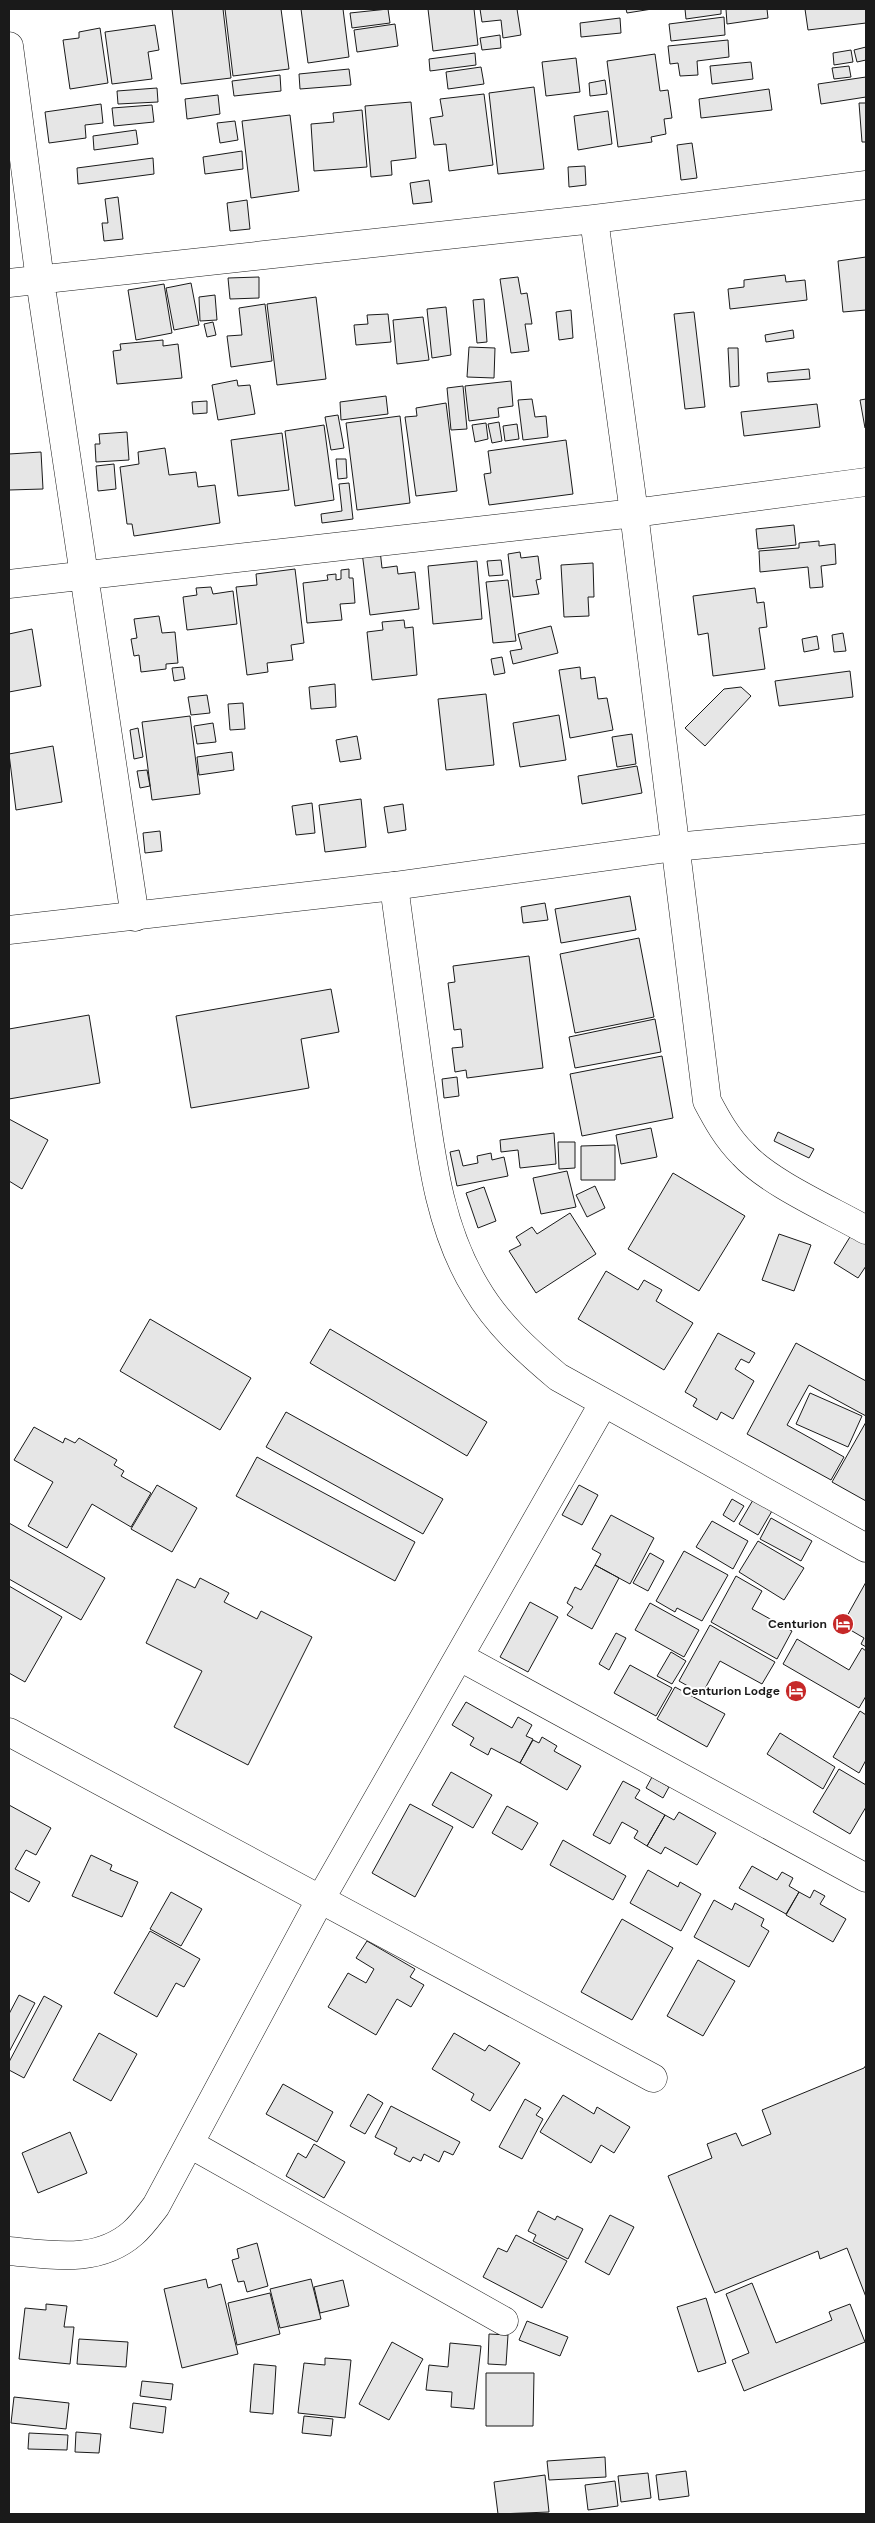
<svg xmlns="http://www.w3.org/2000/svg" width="875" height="2523" viewBox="0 0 875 2523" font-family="'DM Sans',sans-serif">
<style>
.building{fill:#e6e6e6;stroke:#1a1a1a}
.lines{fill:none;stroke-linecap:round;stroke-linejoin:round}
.street-casing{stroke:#1a1a1a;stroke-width:29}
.secondary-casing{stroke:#1a1a1a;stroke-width:29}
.street{stroke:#fff;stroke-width:28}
.secondary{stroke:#fff;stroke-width:28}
.labels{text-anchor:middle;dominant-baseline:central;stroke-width:4;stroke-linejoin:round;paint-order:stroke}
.poi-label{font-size:12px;font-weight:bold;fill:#1a1a1a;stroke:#fff;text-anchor:end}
</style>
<rect width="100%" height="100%" fill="#fff"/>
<path class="building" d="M172,9H223L231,78L181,84Z
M225,9H281L289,69L233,76Z
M301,9H343L349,57L308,63Z
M388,9L390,23L352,28L350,13Z
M428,9H474L478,45L433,51Z
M480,9H517L521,35L503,38L501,20L482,22Z
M626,9H652L627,13Z
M685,9H721V14L686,19Z
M726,9H767L768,18L727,24Z
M805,9H866V23L808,30Z
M724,17L725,35L671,41L669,24Z
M620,18L621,33L581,37L580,23Z
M395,24L398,46L357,52L354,30Z
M155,25L159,50L148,52L152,79L112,84L105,32Z
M100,28L108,83L70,89L63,40L79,38V32Z
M500,35L501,48L482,50L480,38Z
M728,40L729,57L697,61L698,75L680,76L678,63L670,64L668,46Z
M866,47V60L857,62L854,50Z
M851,50L853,62L834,65L833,53Z
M475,53L476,65L430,71L429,59Z
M655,54L660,91L668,90L672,118L664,119L666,134L651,137L652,142L618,147L607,61Z
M576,58L580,92L546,96L542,62Z
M751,62L753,79L712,84L710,66Z
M849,66L851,77L834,79L832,68Z
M481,67L484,84L448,89L446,72Z
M349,69L351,85L300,89L299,74Z
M280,75L281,91L234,96L232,81Z
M866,77V97L821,104L818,84Z
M605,80L607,94L590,96L589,83Z
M534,87L544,169L498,174L489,93Z
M157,88L158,102L118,104L117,91Z
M769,89L772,110L701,118L699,99Z
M484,94L493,165L449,171L446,144L434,145L430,118L443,116L440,99Z
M218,95L220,114L187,119L185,99Z
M411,102L416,158L391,161L392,175L371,177L365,106Z
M859,103H866V142H862Z
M101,104L103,123L85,125L86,138L49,143L45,112Z
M152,105L154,122L114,126L112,108Z
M362,110L367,167L314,171L311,124L334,122L333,113Z
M608,111L612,144L578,150L574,116Z
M290,115L299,191L251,198L242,121Z
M235,121L238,140L220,143L217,123Z
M136,130L138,144L94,150L93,136Z
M692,143L697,178L681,180L677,145Z
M242,151L243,169L205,174L203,157Z
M153,158L154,174L78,184L77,168Z
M585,166L586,185L569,187L568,167Z
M429,180L432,202L413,204L410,183Z
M118,197L123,239L104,241L102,223H108L105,199Z
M247,200L250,229L230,231L227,203Z
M866,257V310L843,312L838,261Z
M785,275L786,282L805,280L807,300L730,309L728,289L744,287V280Z
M259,277V298L230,299L228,278Z
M518,277L521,294L527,293L532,324H525L529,351L511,353L500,279Z
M191,283L199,325L174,330L166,288Z
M164,284L172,333L136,340L128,290Z
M215,295L217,320L200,321L199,297Z
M316,297L326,379L277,385L267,304Z
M484,299L487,342L477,343L473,300Z
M265,304L272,361L231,367L227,336L242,335L239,308Z
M446,307L451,355L432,358L427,309Z
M571,310L573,338L559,340L556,312Z
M694,312L705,407L685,409L674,314Z
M388,314L391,342L356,345L354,325L368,324L367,315Z
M423,317L429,360L397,364L393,320Z
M213,322L216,335L207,337L204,324Z
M793,330L794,338L766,342L765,335Z
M163,340V346L178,344L182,378L117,384L113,351L121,350L120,344Z
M469,347L495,348L494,378L467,377Z
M728,348H738L739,386L730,387Z
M809,369L810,379L768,382L767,373Z
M237,380L238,386L250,385L255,414L218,420L212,385Z
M511,381L513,406L498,408L499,417L469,421L465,386Z
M463,386L467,429L451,430L447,388Z
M386,396L388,414L341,420L340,402Z
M532,399L535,417L546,416L548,437L523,440L518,400Z
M866,399V428H865L860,400Z
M207,401V413L193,414L192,402Z
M446,403L457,491L416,496L405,417L417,416L416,408Z
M817,404L820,427L744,436L741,412Z
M338,415L344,448L331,450L325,417Z
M400,416L410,503L357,510L346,423Z
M499,422L502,441L492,443L488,424Z
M486,423L488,439L475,442L472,425Z
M517,424L519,439L505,441L503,426Z
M324,425L334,500L295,506L285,431Z
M127,432L129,460L96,462L95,444H100L99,434Z
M282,433L289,490L238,496L231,440Z
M566,440L573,494L489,505L484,474L491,473L488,451Z
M165,448L169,475L196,472L198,487L215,485L220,523L134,536L132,524H127L120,467L139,464L138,452Z
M41,452L43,489L9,490V454Z
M336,459H346L347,478L338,479Z
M114,464L116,489L98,491L96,466Z
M349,483L353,519L322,523L321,514L342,511L339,484Z
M794,525L796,545L758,549L756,529Z
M819,541V546L835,544L836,564L821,566L823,587L810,588L808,567L760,572L759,551L799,548V543Z
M380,550L382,568L397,566L398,574L415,572L419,609L370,615L362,552Z
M520,552L521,558L538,556L541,579L536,580L539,594L513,597L508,554Z
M501,560L503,575L489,576L487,561Z
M477,561L482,619L433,624L428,566Z
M593,563L594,597H588L589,616L564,617L561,565Z
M295,569L304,643L291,645L293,660L267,663L268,672L247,675L236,587L257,585L256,574Z
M349,569V578H353L355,603L340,604L342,620L307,623L303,583L328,580L327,575L336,574V580L341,579V570Z
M508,580L516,641L493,643L486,582Z
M211,587L213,594L233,591L237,624L187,630L183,597L197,595L196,588Z
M755,588L757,603L764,602L767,627L759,628L765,669L713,676L708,633L698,635L693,596Z
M159,616L162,633L175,632L178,663L166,664V669L141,672L139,655L134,656L131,639L137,638L134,619Z
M404,620L405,628L413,627L417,675L372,680L367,632L383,630L382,622Z
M551,626L558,653L513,664L510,651L522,649L518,634Z
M32,629L41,686L9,692V634Z
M843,633L846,651L834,652L832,635Z
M817,636L819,649L804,652L802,639Z
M502,657L505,673L494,675L491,659Z
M183,667L185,679L174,681L172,668Z
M580,667L581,679L595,677L598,699L607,698L613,730L570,738L559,670Z
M850,671L853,697L779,706L775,681Z
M335,684L336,707L311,709L309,687Z
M741,687L751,696L705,746L685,728L724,689Z
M486,694L494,765L446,770L438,699Z
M207,695L210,713L191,715L188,697Z
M243,703L245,729L230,730L228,704Z
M559,715L566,760L520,767L513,723Z
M190,716L200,794L152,800L142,722Z
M213,723L216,742L197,744L194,726Z
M138,728L143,757L134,759L130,730Z
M632,734L636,764L617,767L612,737Z
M357,736L361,759L340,762L336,740Z
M53,746L62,802L16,810L9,754Z
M232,752L234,770L199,775L197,757Z
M637,766L642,793L582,804L578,776Z
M147,770L150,786L140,788L137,771Z
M361,799L366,847L325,852L319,805Z
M312,803L315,833L296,835L292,806Z
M403,804L406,830L388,833L384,807Z
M160,831L162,851L145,853L143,833Z
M630,896L636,930L561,943L555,909Z
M545,903L548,920L523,923L521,907Z
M639,938L654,1017L575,1033L560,954Z
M529,956L543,1068L467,1078L466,1070L455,1072L452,1048L463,1047L461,1029L454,1030L448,983L455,982L453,966Z
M331,989L339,1032L301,1039L309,1088L191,1108L176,1016Z
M89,1015L100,1083L9,1099V1029Z
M655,1019L661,1052L575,1068L569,1037Z
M662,1056L673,1118L582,1136L570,1074Z
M457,1077L459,1096L444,1098L442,1079Z
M9,1119L48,1140L22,1189L9,1181Z
M651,1128L657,1157L621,1164L616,1135Z
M778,1132L814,1149L809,1158L774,1141Z
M554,1133L556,1164L520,1168L518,1150L501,1152L500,1140Z
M558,1142H575V1168L559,1169Z
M615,1145V1180H581V1146Z
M459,1150L463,1166L478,1163L477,1156L491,1153L492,1160L504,1157L508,1176L457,1186L450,1152Z
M567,1171L576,1207L541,1214L533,1178Z
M673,1173L745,1216L699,1291L628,1249Z
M595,1186L605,1208L587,1217L576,1195Z
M484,1187L496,1221L478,1228L466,1193Z
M570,1213L596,1254L536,1293L509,1251L521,1245L516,1237L532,1227L537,1234Z
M853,1232L866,1240V1266L858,1278L834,1263Z
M779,1234L811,1245L794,1291L762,1280Z
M606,1271L638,1290L644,1280L662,1290L656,1301L693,1323L664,1370L578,1319Z
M150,1319L251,1378L220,1430L120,1371Z
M330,1329L487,1422L467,1456L310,1363Z
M718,1333L755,1353L749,1363L741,1359L735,1369L754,1381L733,1419L721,1412L717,1420L693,1406L697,1399L685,1392Z
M796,1343L866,1381V1416L809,1385L787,1425L844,1457L831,1480L747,1434Z
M810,1393L862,1416L848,1447L796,1424Z
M286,1412L443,1499L423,1534L266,1447Z
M866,1422V1501L832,1482Z
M34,1427L63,1443L65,1438L75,1443L79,1438L117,1460L114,1465L124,1471L121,1476L151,1493L131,1527L92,1504L67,1548L28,1526L53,1482L14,1460Z
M257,1457L415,1542L395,1581L236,1496Z
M157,1485L197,1508L172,1552L131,1529Z
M579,1485L598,1495L582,1525L562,1515Z
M732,1499L744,1506L734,1522L723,1515Z
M753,1500L772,1511L758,1535L739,1524Z
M611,1515L654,1538L630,1584L595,1565L601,1554L592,1549Z
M771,1518L812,1541L801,1561L760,1539Z
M712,1521L748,1541L733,1569L696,1547Z
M9,1523L105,1578L81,1620L9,1579Z
M758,1541L804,1568L784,1600L739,1572Z
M684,1551L728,1575L702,1621L677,1608L675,1612L656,1601Z
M650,1553L664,1561L648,1591L633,1583Z
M595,1565L619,1578L592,1629L567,1615L573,1607L567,1603L575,1587L581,1590Z
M736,1576L762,1591L752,1609L792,1631L777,1659L711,1622Z
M200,1578L229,1593L224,1602L257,1619L261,1611L312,1637L248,1765L174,1727L202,1671L146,1643L177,1579L195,1588Z
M866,1582V1647L861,1644L864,1638L842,1625Z
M9,1586L62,1617L25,1682L9,1673Z
M530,1602L558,1617L528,1672L500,1657Z
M650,1603L699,1630L684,1657L635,1630Z
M710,1625L775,1662L762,1684L720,1661L702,1694L679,1681Z
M616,1633L626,1638L609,1670L599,1664Z
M797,1639L849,1670L862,1648L866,1651V1696L859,1708L783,1664Z
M671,1652L686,1661L672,1684L657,1676Z
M630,1665L672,1688L656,1716L614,1693Z
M675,1687L725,1714L707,1747L657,1719Z
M466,1702L512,1728L518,1717L532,1725L526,1736L533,1739L520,1763L491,1748L488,1755L470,1745L474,1738L452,1725Z
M860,1711L866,1715V1760L859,1773L833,1757Z
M780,1733L835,1767L823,1789L767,1754Z
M542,1737L557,1746L554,1751L581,1766L567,1790L520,1763L533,1740L539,1743Z
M839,1769L866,1785V1807L850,1834L813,1812Z
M451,1772L492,1795L473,1828L432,1805Z
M652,1777L669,1787L663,1798L646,1788Z
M623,1781L640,1790L635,1798L665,1815L647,1846L634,1838L638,1831L622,1822L610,1844L593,1835Z
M410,1804L453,1827L415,1897L372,1873Z
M9,1805L51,1828L36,1855L26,1850L15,1869L40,1882L29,1902L9,1891Z
M507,1806L538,1823L522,1850L492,1833Z
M679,1812L716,1833L697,1865L665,1847L661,1854L647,1846L665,1815L674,1820Z
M563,1840L626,1876L613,1900L550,1865Z
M91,1855L112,1865L110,1870L138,1882L122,1917L72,1896Z
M752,1866L777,1880L782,1872L793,1878L789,1886L799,1892L786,1914L739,1888Z
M648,1870L678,1887L680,1882L701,1894L681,1931L630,1903Z
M814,1890L825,1896L820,1904L846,1919L833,1942L786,1915L799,1892L810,1898Z
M171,1892L202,1909L181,1946L150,1929Z
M714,1900L732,1910L735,1903L764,1919L761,1926L769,1931L749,1967L694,1937Z
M622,1919L673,1948L632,2020L581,1992Z
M150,1931L200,1959L184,1987L176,1983L157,2017L114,1993Z
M367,1941L415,1969L410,1977L424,1985L411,2007L397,1999L376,2035L328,2007L348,1973L366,1983L374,1969L356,1958Z
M698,1960L735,1981L703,2036L667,2016Z
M19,1995L35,2003L9,2052V2014Z
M44,1996L62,2006L24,2078L9,2070V2062Z
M99,2033L137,2054L111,2101L73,2080Z
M454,2033L485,2051L489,2045L520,2063L490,2111L471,2100L474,2094L432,2069Z
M866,2065V2297L847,2248L820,2259L818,2251L715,2293L668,2176L712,2158L707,2144L736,2133L742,2146L771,2134L762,2110L864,2068Z
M283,2084L333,2112L317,2142L266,2114Z
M368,2094L383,2103L365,2134L350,2126Z
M563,2095L594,2114L597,2107L630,2127L614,2153L601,2145L591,2163L540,2132Z
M525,2099L541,2108L536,2115L543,2119L522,2159L499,2147Z
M391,2106L460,2142L453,2155L444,2151L439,2162L424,2154L421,2161L413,2157L410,2162L394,2154L397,2148L375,2137Z
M70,2132L87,2173L38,2193L22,2153Z
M314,2144L345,2162L324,2198L286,2176L298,2153L306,2158Z
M538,2211L555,2220L557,2216L583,2229L568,2259L533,2241L536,2235L528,2231Z
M610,2215L634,2227L609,2275L585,2262Z
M516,2235L567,2261L542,2308L483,2277L498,2248L507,2252Z
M257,2243L268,2286L247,2292L244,2281L238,2282L232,2260L239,2258L237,2249Z
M206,2279L208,2288L221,2284L238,2354L182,2368L164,2289Z
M311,2279L321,2319L280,2328L270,2289Z
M343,2280L349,2306L320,2313L314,2287Z
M752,2283L776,2343L832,2320L829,2312L850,2304L865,2342L744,2391L732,2360L749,2353L726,2294Z
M270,2293L280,2334L237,2345L228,2303Z
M706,2298L726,2363L698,2372L677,2307Z
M46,2304L67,2306L64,2327H74L70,2364L19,2359L25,2308L46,2310Z
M527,2321L568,2337L560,2356L519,2340Z
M489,2334L508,2335L506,2365L488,2364Z
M79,2339L128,2342L126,2367L77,2364Z
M392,2342L423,2359L389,2420L359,2404Z
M450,2343L481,2346L474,2409L451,2407L452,2392L426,2390L429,2365L448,2367Z
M325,2358L351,2360L345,2418L298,2413L304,2363L325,2365Z
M254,2364L276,2366L273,2414L250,2412Z
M486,2373H534L533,2426H486Z
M142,2381L173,2384L171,2400L140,2396Z
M14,2397L69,2403L66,2429L11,2423Z
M133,2403L166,2407L163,2433L130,2428Z
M304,2416L333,2419L331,2436L302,2433Z
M76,2432L101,2434L99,2453L75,2452Z
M29,2433L68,2435L67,2450L28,2449Z
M605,2457L606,2477L549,2480L547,2461Z
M686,2471L689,2496L659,2500L656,2475Z
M648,2473L651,2498L621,2502L618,2476Z
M545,2475L549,2512L498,2514L494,2482Z
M615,2481L618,2506L588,2510L585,2485Z"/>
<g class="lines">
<g class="street-casing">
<path id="street" d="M9,46L40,280L135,917
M594,219L634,513L707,1101C717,1120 727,1138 743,1154C769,1183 831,1210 866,1230
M9,283L594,219L866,185
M9,584L634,513L866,482
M394,886C403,948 411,1009 419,1070C430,1144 436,1223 476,1288C497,1324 527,1351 558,1377L866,1548
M460,1657L866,1878
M9,1732L653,2078
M190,2144L504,2321
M9,2251C52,2255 98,2264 133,2233C142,2225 149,2215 156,2206L320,1900L603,1404"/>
</g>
<g class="secondary-casing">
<path id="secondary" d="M9,930L394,886L675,847L866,829"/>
</g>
<use href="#street" class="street"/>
<use href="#secondary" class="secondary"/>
</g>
<defs>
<g id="hotel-disc" transform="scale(1.125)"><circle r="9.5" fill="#c62828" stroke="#fff"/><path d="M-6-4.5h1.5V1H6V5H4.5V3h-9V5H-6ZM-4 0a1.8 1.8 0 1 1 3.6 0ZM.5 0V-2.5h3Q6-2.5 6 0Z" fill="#fff"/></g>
</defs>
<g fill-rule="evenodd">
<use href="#hotel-disc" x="843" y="1624"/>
<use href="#hotel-disc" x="796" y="1691"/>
</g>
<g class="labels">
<g class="poi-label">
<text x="827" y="1624">Centurion</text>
<text x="780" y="1691">Centurion Lodge</text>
</g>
</g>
<rect width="875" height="2523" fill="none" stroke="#1a1a1a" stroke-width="20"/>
</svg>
